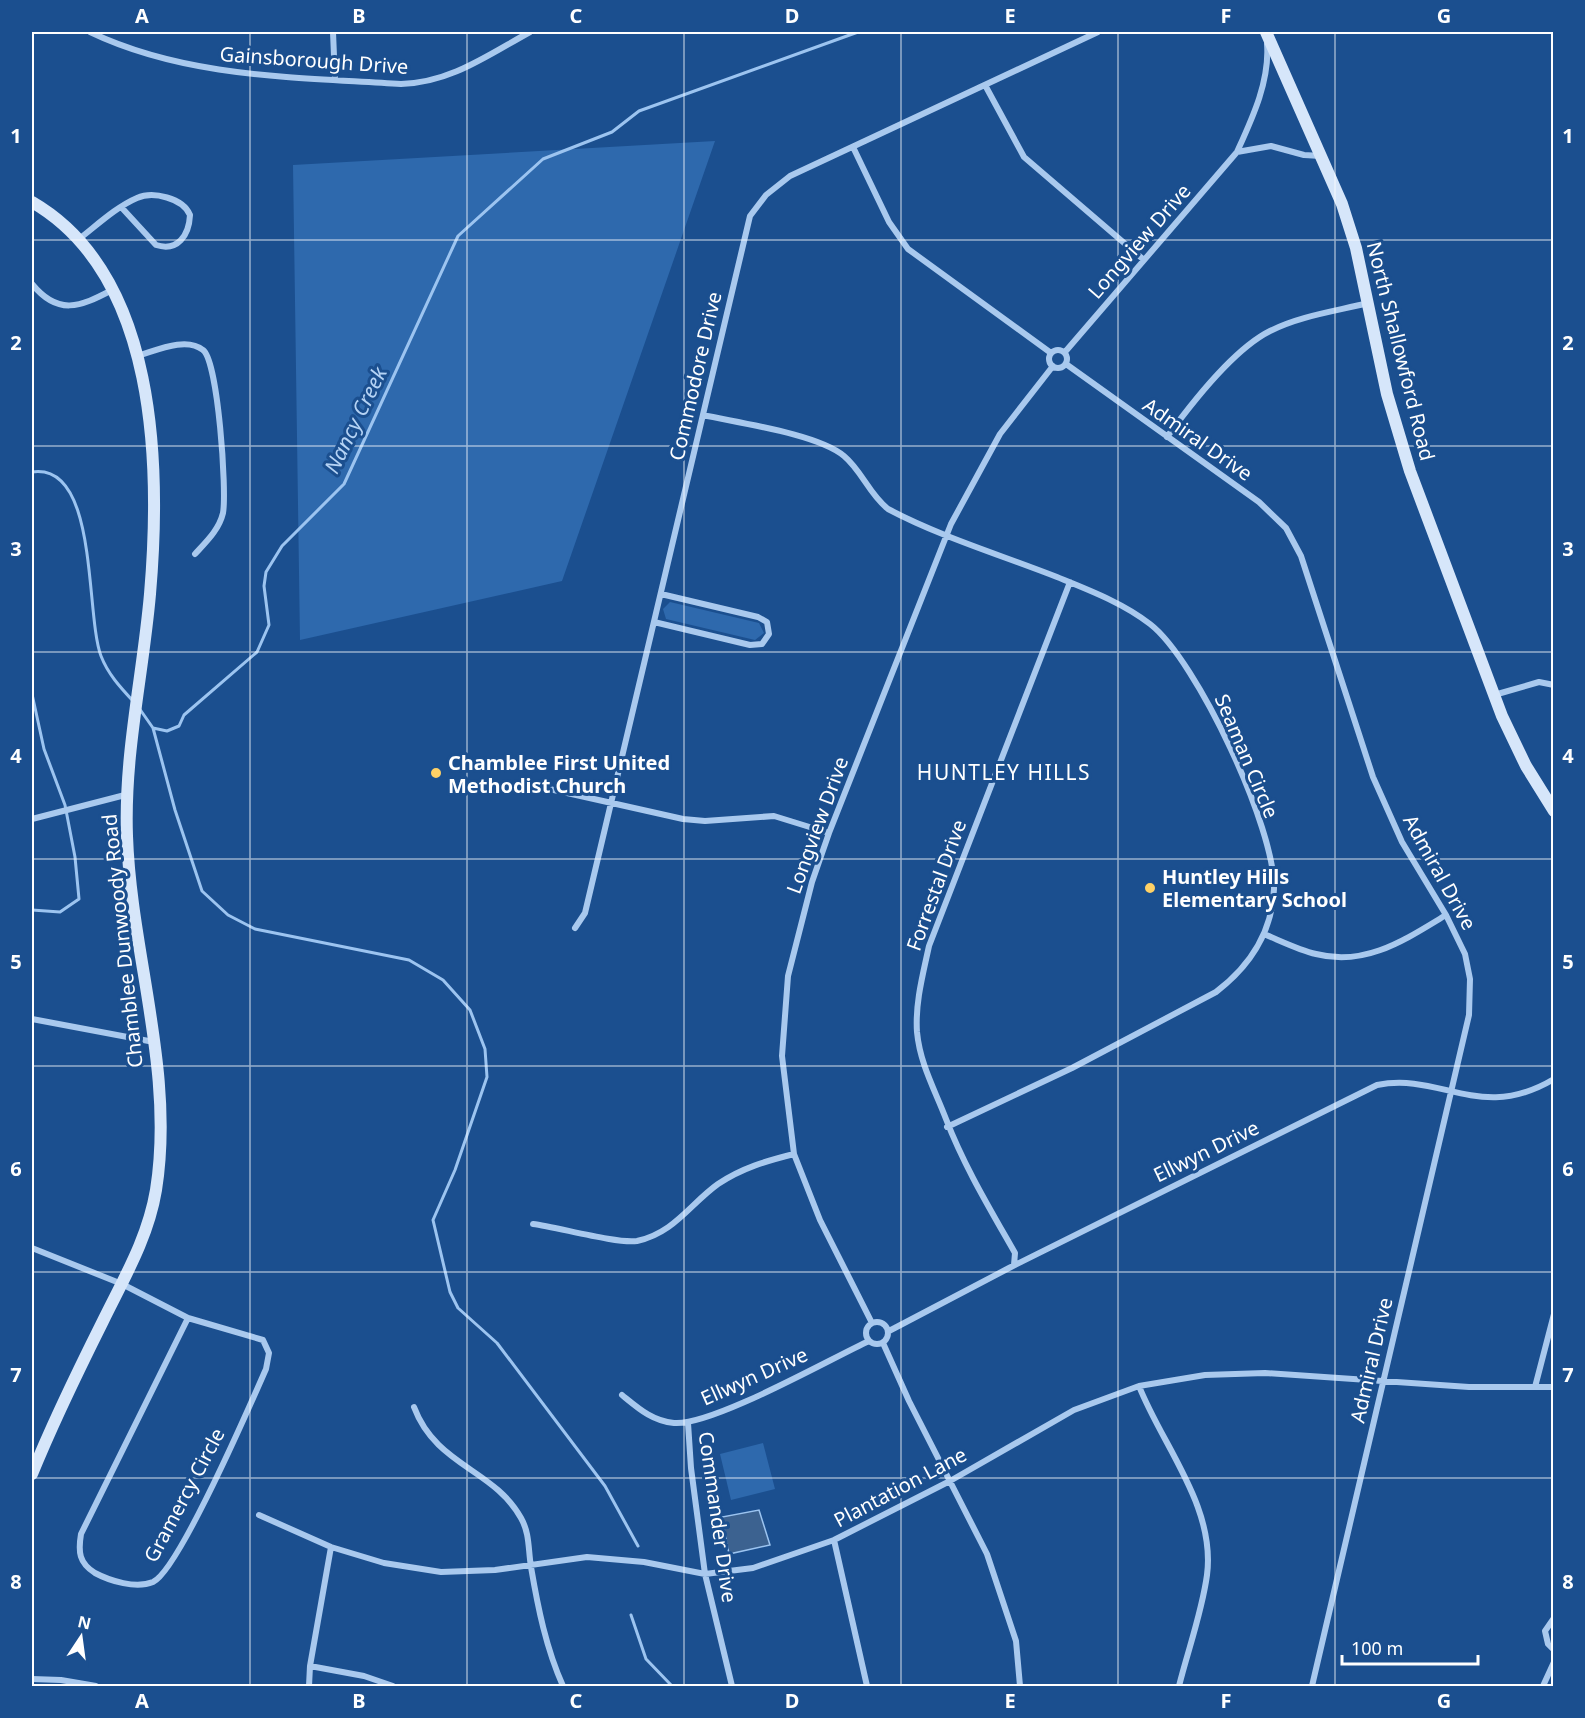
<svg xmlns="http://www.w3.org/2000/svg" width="1585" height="1718" viewBox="0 0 1585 1718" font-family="'Noto Sans',sans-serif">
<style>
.green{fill:#2e69ad}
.water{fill:#3c6290;stroke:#9cc4f0;stroke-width:1.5}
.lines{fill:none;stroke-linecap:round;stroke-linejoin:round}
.stream{stroke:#9cc4f0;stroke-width:3}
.street{stroke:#a9c9ee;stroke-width:6}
.secondary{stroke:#d6e6fa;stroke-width:12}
.grid{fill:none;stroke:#fff;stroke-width:1.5;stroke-opacity:0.55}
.poi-dot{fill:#ffd166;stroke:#1b4f8f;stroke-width:2}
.labels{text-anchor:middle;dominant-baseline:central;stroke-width:6;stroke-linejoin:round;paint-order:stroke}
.street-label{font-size:20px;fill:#fff;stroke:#1b4f8f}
.poi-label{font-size:20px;font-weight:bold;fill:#fff;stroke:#1b4f8f;text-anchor:start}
.water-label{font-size:21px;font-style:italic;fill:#b5d3f5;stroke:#1b4f8f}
.neighbourhood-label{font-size:21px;letter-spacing:1.5px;fill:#fff;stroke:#1b4f8f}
.neatline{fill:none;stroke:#fff;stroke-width:2}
.grid-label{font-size:20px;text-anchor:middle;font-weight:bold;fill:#fff}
</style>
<rect width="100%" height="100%" fill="#1b4f8f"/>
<path class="green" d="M715,141L562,581L300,640L293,165Z
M670,602L759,623L764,633L755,640L666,619L663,609Z
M763,1443L775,1489L731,1500L720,1454Z"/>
<path class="water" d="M759,1510L770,1545L729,1554L722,1517Z"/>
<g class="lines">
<path class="stream" d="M32,472C99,462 85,614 101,656C108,674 120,687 133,701
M32,694L44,749L65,805L75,857L79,899L60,912L32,910
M139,708L153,728L175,810L202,891L228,915L255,929L409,960L443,980L470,1010L485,1049L487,1077L455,1170L433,1220L450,1292L458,1308L497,1343L605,1486L638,1546
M153,728L167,731L179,726L184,715L257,652L269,625L264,586L266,572L282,546L344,484L458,236L543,159L612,132L639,111L858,32
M631,1615L646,1659L672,1686"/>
<path class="street" d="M90,32C186,78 296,77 401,84C450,83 488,55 530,32
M333,32L335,80
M985,85L1024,157L1144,260
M853,147L889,222L908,249L1051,353
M1237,152L1271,146L1304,155L1321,156
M79,239C96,226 116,207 137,198C153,191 183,198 190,215C189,235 178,252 156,245L122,208
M32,284C58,316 80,307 112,290
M1049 359a9 9 0 1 1 18 0a9 9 0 1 1-18 0Z
M1065,352L1237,152C1252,119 1270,81 1267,44
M137,356C155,351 186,336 203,350C218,361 227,491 223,513C219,530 206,542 195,554
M1066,364L1259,502L1286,528L1301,556L1373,777L1402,842L1446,915L1465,954L1470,979L1469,1015L1312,1686
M703,415C739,423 818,434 844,456C862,471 869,494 888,509C941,537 1001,555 1057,577C1089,590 1123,603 1150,624C1197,660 1276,830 1274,889C1272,933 1250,966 1216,992L1072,1068L947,1127
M1167,437C1191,404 1234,349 1270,331C1299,316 1336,311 1368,303
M654,622L750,645L762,644L769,634L767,622L758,617L661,594
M1494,695L1539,682L1554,685
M536,786L683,819L705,821L774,816L829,833
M32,819L125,795
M575,928L585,913L750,216L766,195L790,176L1098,32
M1264,934C1281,941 1299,950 1316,954C1366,967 1406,939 1446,915
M32,1019L154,1042
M533,1224C557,1227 617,1244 637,1241C674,1233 690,1204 718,1184C742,1168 766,1161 794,1154
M32,1248L122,1284L188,1318
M1014,1265L1015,1253C990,1209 964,1166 946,1119C935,1090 920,1064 917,1032C915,1003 923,974 929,946L1070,582
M188,1318L263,1340L269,1353L266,1369C251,1403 179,1570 153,1582C136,1589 110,1581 95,1573C79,1563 78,1552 81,1534Z
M866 1333a11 11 0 1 1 22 0a11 11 0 1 1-22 0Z
M872,1323L820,1220L794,1154L782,1056L788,976L812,882L829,833L951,524L1000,434L1053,366
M889,1331L1009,1268L1377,1085C1442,1072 1480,1123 1554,1079
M883,1343L909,1401L987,1554L1016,1641L1020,1686
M1139,1386C1162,1445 1216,1507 1207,1575C1202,1612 1188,1650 1179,1686
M1535,1387L1554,1314
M622,1395C638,1408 652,1421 674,1423C712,1426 828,1360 869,1341
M414,1407C436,1466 494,1469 521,1518C530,1534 528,1549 531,1567C538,1608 546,1648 563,1686
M688,1423L691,1468L705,1574L732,1686
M259,1515L331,1547L384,1563L441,1572L495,1570L587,1557L644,1562L705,1574L753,1568L834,1540L950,1481L1074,1410L1139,1386L1205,1375L1265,1373L1469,1387H1554
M834,1540L867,1686
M1554,1618L1545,1631L1548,1644L1554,1650
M310,1666L364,1676L393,1686
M32,1679L61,1680L96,1686
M309,1686L310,1666L331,1547
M1543,1686L1554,1662"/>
<path class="secondary" d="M1266,32L1342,204L1356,248L1387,394L1410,471L1502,716L1526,766L1554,811
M32,202C158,275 161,466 150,594C143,675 124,754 127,836C131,954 175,1071 156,1190C148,1238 124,1278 103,1321C78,1371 53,1422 32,1474"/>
</g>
<path class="grid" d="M250,32V1686M467,32V1686M684,32V1686M901,32V1686M1118,32V1686M1335,32V1686M32,240H1554M32,446H1554M32,652H1554M32,859H1554M32,1066H1554M32,1272H1554M32,1478H1554"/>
<g class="poi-dot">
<circle cx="436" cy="773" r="6"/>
<circle cx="1150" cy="888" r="6"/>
</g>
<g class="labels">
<g class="street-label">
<text transform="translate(314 60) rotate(4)">Gainsborough Drive</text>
<text transform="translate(1139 241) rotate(-49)">Longview Drive</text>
<text transform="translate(1401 351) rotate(76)">North Shallowford Road</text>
<text transform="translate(695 376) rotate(-77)">Commodore Drive</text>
<text transform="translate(1198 439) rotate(35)">Admiral Drive</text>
<text transform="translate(1247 756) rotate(67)">Seaman Circle</text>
<text transform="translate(817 825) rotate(-70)">Longview Drive</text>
<text transform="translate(1440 872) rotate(61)">Admiral Drive</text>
<text transform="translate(936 885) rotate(-70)">Forrestal Drive</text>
<text transform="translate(122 941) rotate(-96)">Chamblee Dunwoody Road</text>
<text transform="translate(1206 1151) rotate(-26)">Ellwyn Drive</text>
<text transform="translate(1371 1360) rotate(-77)">Admiral Drive</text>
<text transform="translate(754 1376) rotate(-24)">Ellwyn Drive</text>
<text transform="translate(900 1487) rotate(-28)">Plantation Lane</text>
<text transform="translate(184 1495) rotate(-62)">Gramercy Circle</text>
<text transform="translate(718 1517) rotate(82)">Commander Drive</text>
</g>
<g class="poi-label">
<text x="448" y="762">Chamblee First United<tspan x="448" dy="23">Methodist Church</tspan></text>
<text x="1162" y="876">Huntley Hills<tspan x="1162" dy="23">Elementary School</tspan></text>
</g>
<g class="water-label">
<text transform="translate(355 420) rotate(-64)">Nancy Creek</text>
</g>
<g class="neighbourhood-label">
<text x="1004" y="772">HUNTLEY HILLS</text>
</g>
</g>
<rect width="1585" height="1718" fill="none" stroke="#1b4f8f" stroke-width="66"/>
<g transform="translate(81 1637) rotate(13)" stroke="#1b4f8f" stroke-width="4.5" paint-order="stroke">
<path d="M0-4.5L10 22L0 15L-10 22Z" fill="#ffffff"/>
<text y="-9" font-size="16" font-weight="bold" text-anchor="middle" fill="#ffffff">N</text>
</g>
<path d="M1342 1655v9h136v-9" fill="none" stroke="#ffffff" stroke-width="3"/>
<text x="1351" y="1655" font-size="18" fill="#ffffff" stroke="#1b4f8f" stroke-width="4.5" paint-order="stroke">100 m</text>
<rect x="33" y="33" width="1519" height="1652" class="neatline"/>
<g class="grid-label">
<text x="142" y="23">A</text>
<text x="359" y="23">B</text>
<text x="576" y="23">C</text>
<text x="792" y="23">D</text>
<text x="1010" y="23">E</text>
<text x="1226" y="23">F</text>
<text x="1444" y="23">G</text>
<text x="16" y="143">1</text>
<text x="1568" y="143">1</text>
<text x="16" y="350">2</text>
<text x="1568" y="350">2</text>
<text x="16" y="556">3</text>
<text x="1568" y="556">3</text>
<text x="16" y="763">4</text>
<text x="1568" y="763">4</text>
<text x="16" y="969">5</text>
<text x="1568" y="969">5</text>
<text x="16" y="1176">6</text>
<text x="1568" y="1176">6</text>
<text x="16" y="1382">7</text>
<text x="1568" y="1382">7</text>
<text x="16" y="1589">8</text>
<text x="1568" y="1589">8</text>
<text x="142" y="1708">A</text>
<text x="359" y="1708">B</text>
<text x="576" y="1708">C</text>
<text x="792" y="1708">D</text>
<text x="1010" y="1708">E</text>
<text x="1226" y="1708">F</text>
<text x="1444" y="1708">G</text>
</g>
</svg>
